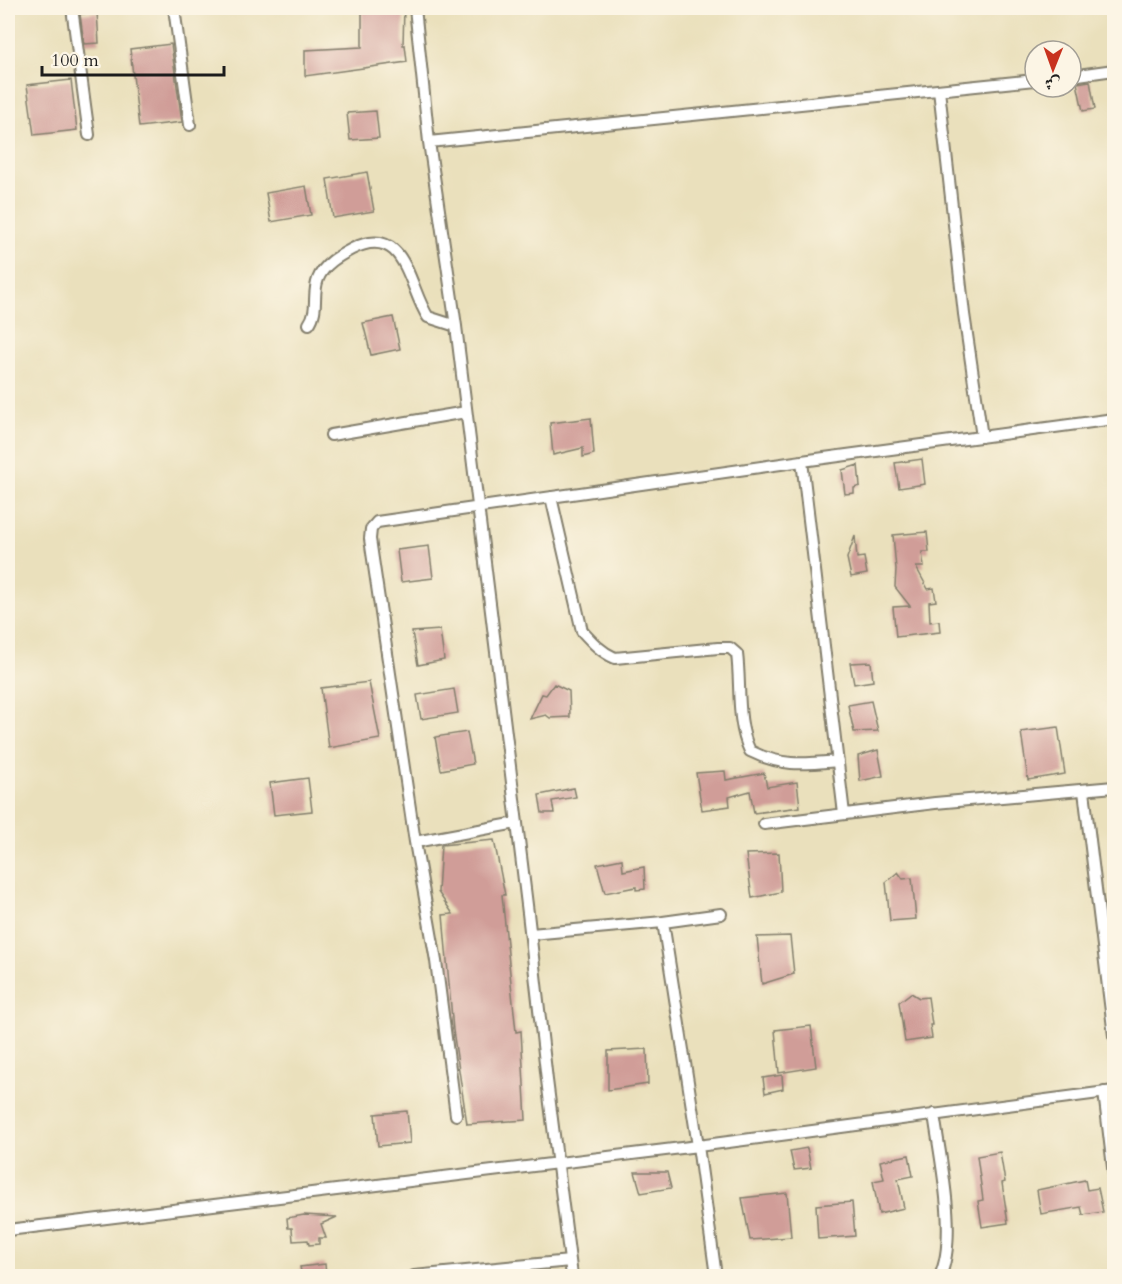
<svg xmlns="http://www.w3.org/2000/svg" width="1122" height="1284" viewBox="0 0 1122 1284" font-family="Cardo,Amiri,serif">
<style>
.building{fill:#d09d98}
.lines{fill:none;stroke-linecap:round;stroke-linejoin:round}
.minor-casing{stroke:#837e6c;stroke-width:14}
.minor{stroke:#fff;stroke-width:10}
</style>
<rect width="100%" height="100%" fill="#fcf5e5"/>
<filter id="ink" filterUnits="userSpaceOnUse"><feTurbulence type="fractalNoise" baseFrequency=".0167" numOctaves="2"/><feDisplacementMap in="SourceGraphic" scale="12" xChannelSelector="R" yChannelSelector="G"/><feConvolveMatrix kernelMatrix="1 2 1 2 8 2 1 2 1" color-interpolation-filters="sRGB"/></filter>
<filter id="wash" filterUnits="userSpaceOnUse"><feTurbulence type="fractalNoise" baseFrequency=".008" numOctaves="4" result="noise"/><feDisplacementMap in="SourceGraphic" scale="24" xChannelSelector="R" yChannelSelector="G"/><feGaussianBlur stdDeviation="1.35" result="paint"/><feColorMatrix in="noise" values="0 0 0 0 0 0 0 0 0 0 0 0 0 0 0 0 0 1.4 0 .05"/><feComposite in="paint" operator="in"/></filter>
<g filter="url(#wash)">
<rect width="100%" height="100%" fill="#eae0bc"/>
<g id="blocks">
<path class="building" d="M370,8H404L403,45H405L407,62L305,76V50L362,47V9Z
M97,12L99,43L84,44L80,14Z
M171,44L182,122L139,127L130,49Z
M71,80L77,130L34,135L27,85Z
M1090,81L1095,109L1083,111L1077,83Z
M376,111L379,138L350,140L347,113Z
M367,172L374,211L333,218L327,179Z
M306,186L311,215L271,222L266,193Z
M393,317L400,349L371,355L363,323Z
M591,418L594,454L583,457V448L553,455L550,423Z
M922,459L925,484L899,488L895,463Z
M858,465L860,486L854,488V493L845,494L842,470Z
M927,532L929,552H922L924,567H916L928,589L934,588L936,601L929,602L930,622L939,621L940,632L896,637L893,607L910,606L895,587L896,569L893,535Z
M855,536L857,558L864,557L867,574L851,577L847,558Z
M429,546L433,578L401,582L397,550Z
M440,630L444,660L418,665L412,632Z
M871,662L873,681L854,684L850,663Z
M369,682L380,739L329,748L321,688Z
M554,684L569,691L570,717L550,718L546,715L530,719L542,694L546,695Z
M454,689L458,713L421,719L417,695Z
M871,701L878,731L854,732L848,705Z
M1058,727L1065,774L1028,780L1021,732Z
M467,732L473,764L441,770L435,737Z
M878,750L883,776L860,781L858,756Z
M725,771L726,780L764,773L767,787L797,782L800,807L754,813L750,791L729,797L730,806L702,810L696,773Z
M308,778L312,811L274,815L270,783Z
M574,788L576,797L552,801L554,813H542L539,795Z
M494,840L505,895H502L516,1032L521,1031L526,1120L467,1124L453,1030L443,915L453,914L438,892L441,845Z
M779,853L781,892L752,898L746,854Z
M622,859L623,871L644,867L645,889L636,890V887L605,893L597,864Z
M898,872L903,879L912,878L916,919L890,921L886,882Z
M790,936L794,974L762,984L757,937Z
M911,993L919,998L928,997L932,1025H930L932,1038L905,1042L899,1002Z
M811,1026L816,1067L779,1073L775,1030Z
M647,1049L648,1084L608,1090V1051Z
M782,1075L783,1089L765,1093L763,1078Z
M407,1111L410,1143L378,1146L375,1114Z
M807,1148L811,1168L794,1170L790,1151Z
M1000,1152L1005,1182L1002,1183L1008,1223L982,1227L978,1201L983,1200L977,1156Z
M909,1155L913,1176L898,1179L904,1208L879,1214L873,1181L884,1179L880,1161Z
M635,1172H667L671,1188L641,1193Z
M1085,1180L1087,1190L1098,1188L1103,1212L1083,1215L1081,1207L1041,1214L1037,1190Z
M787,1193L791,1237L750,1240L742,1198Z
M852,1202L855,1236L818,1239L816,1205Z
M304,1215L337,1217L321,1224L326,1238H319V1244L309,1245L308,1240L293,1241L292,1228H288L287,1218Z
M325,1264L326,1276H302L300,1267Z"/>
</g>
</g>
<g filter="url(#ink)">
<use href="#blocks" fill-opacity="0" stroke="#837e6c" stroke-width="1.5"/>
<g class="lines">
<g class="minor-casing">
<path id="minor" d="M72,8L89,135
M174,8L190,125
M415,8L429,142L456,326L528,913L547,1080L572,1276
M1071,76L1114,70
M939,90L964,314L982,437
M429,142L1035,80
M309,324C319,310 312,294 318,279C324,264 339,256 352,249C406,222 408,287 428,317L456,326
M331,435L466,412
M802,461L844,814
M551,497L582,631C592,642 601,652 615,658L718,648H730L737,654C741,685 736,722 750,751C782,767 804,764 838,761
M1084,791L1114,1036
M764,824L935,803L1114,787
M415,842L517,823
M663,922L698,1146L716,1276
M531,934L663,922L721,914
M1104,1092L1114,1176
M934,1114C940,1158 958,1237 940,1276
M456,1115L436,961L415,842L370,539L371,529L377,522L802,461L1114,419
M8,1230L698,1146L1114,1091
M414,1276L570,1261"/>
</g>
<use href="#minor" class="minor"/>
</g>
</g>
<rect width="1122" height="1284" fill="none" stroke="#fcf5e5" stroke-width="30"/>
<g transform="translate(1053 69) rotate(181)"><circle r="28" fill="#fcf5e5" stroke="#a29e95" stroke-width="1.5"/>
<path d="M0-4.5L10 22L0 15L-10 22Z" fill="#c8321e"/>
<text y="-9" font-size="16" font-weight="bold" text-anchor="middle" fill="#1c1c1c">ش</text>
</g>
<path d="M42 66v9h182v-9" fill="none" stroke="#1c1c1c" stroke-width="3"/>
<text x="51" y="66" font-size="18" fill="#1c1c1c" stroke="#fcf5e5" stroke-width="4.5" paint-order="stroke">100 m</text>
</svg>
